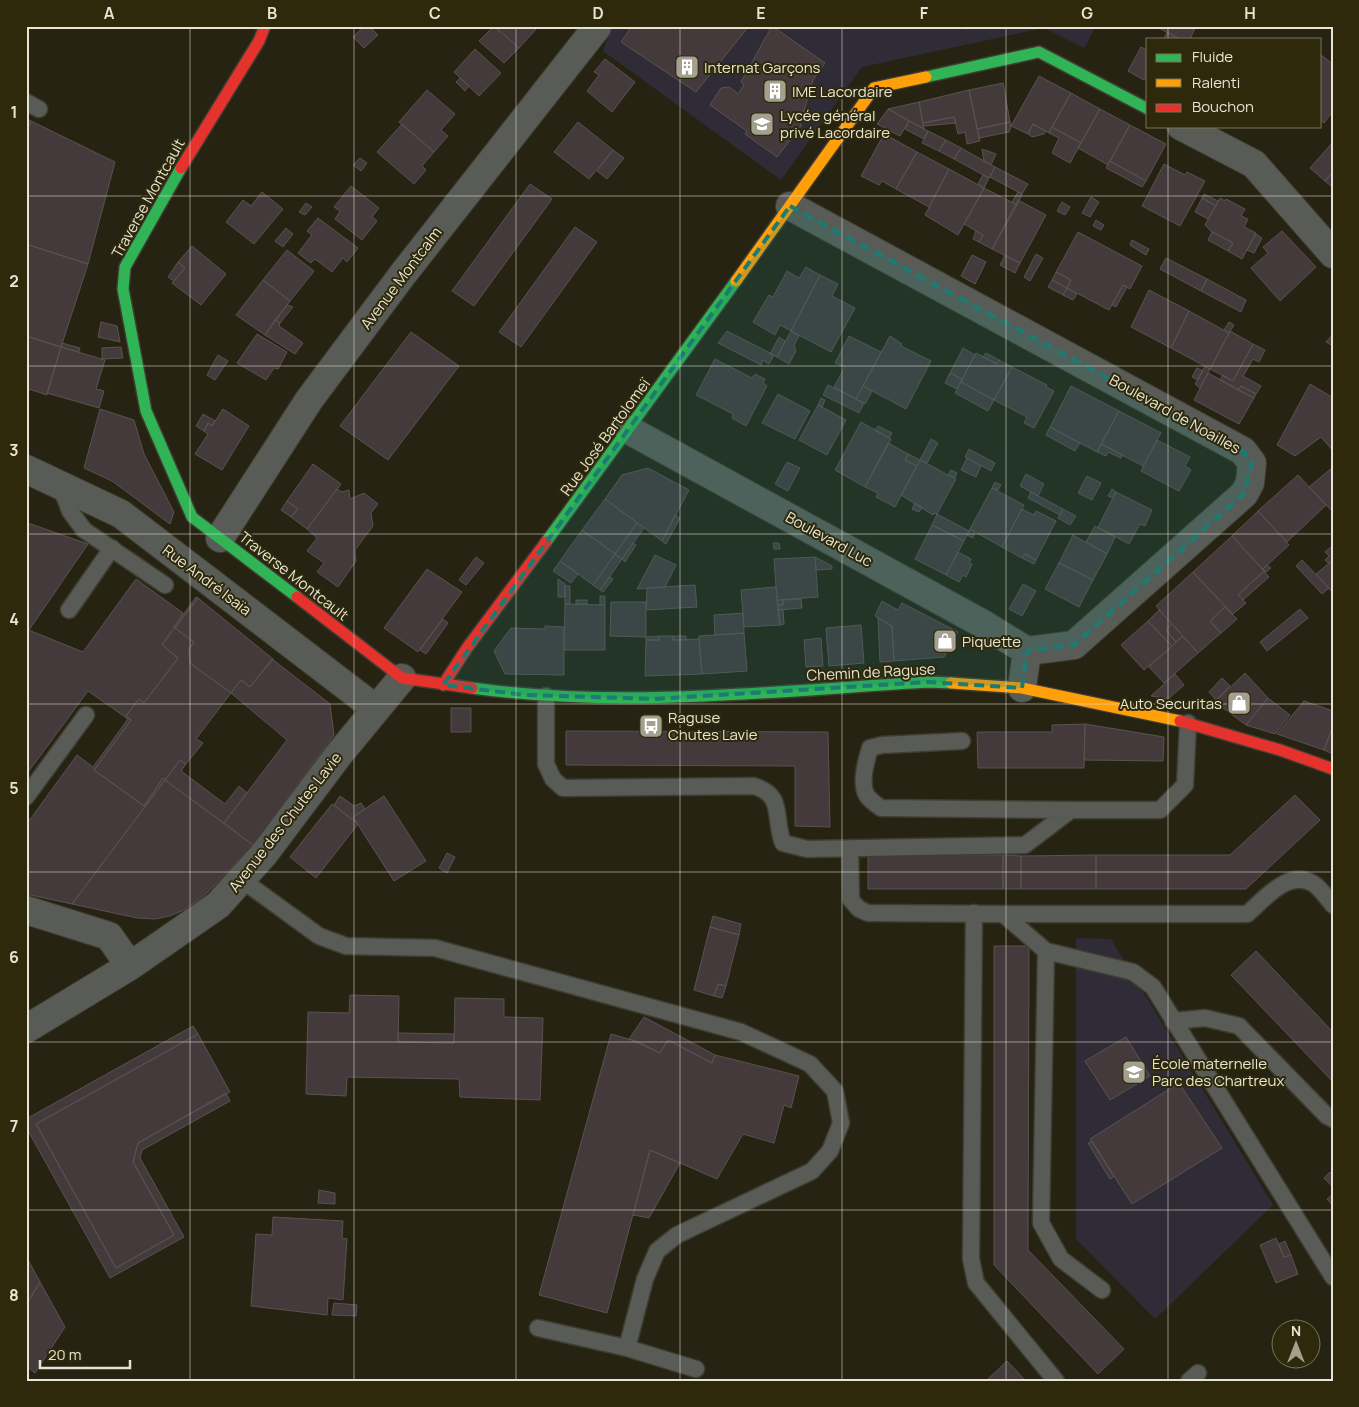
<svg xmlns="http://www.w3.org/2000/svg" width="1359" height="1407" viewBox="0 0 1359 1407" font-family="Manrope,sans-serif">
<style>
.education{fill:#302c37}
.building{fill:#443a3c;stroke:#595350}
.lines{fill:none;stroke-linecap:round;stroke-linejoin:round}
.lane-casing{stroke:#3f3d30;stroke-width:19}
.street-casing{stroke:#3f3d30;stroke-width:30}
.fast-casing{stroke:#3f3d30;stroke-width:14}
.slow-casing{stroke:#3f3d30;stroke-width:14}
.jam-casing{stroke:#3f3d30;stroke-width:14}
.lane{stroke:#595c56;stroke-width:16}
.street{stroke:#595c56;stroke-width:28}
.fast{stroke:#30b455;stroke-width:11}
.slow{stroke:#ff9f0a;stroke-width:11}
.jam{stroke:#e5322d;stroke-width:11}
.marked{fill:#1a7c73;fill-opacity:0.2;stroke:#1a7c73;stroke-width:4;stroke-dasharray:10 6;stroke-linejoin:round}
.grid{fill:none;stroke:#e7e4d3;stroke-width:1;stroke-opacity:0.55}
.labels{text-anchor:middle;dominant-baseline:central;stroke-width:4;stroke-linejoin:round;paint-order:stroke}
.poi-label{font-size:15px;fill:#e7e4d3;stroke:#2e290b;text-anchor:start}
.street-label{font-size:15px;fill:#e7e4d3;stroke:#2e290b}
.neatline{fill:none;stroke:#e7e4d3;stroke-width:2}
.grid-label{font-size:16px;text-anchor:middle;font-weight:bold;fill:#e7e4d3}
</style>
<rect width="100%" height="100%" fill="#262313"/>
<path class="education" d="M596,26H1096L1084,48L1044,28L862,67L781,180L603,51L607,40L602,31Z
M1076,938L1111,939L1273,1205L1155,1319L1076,1239Z"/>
<path class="building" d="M364,26H369L378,35L364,48L353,37Z
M494,26L519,48L504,63L479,41Z
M494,26H539L519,48Z
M632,26H749L696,92L621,42Z
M772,26L825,63L813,80L800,124L802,125L777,157L745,134L747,131L710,105L721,88L729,87L738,94L744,85L741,82Z
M948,26H968V29Z
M1155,26H1196L1190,39H1180Z
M1167,32L1180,39H1164Z
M1141,47L1148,51V73L1144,80L1128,71Z
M475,49L501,73L479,96L454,72Z
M1321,55L1333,64V111L1324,123L1320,120Z
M605,59L635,82L612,112L587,91L599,75L594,72Z
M1039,76L1071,93L1049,133L1033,124L1028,134L1011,126Z
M460,78L469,86L465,91L456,82Z
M1003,83L1010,122L977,129L969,90Z
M427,90L455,114L441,130L448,136L434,152L399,122Z
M969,90L980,141L967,144L965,132L958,134L954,117L923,123L919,102Z
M1071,93L1100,109L1081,143L1052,127Z
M919,102L924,129L888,109Z
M888,109L909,121L900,136L877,124Z
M1100,109L1130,125L1108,165L1078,148Z
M954,117L956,123L924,126L923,123Z
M26,118L31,121L26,133Z
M31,121L115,162L88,264L26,244V133Z
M909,121L928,131L924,139L905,129Z
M578,122L613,150L589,179L554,152Z
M1010,122L1011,126L1009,132L979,138L977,129Z
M402,124L434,152L422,166L426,170L414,184L377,152Z
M1033,124L1046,131L1044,134L1032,137L1028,134Z
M1130,125L1166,144L1146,181L1110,161Z
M1052,127L1081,143L1070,163L1052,153L1059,138L1049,133Z
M928,131L946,140L939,151L922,143Z
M884,134L917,152L896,189L882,181L879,185L861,176Z
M946,140L961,148L954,159L939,151Z
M1333,142V175L1331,174L1325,181L1310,168Z
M961,148L995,167L989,178L954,159Z
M982,149L996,154L991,165L984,161Z
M613,150L624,158L607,179L597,171Z
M917,152L949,169L929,207L896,189Z
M360,158L367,163L361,171L353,165Z
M1110,161L1146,181L1142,187L1106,168Z
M1164,164L1185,175L1187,172L1205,181L1180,226L1142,206Z
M995,167L1028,184L1022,194L990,177Z
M949,169L984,188L958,235L925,215Z
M1331,174L1333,175L1332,187L1325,181Z
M983,175L989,178L984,188L978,184Z
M530,184L552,199L474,306L452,291Z
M351,186L379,208L372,217L377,221L362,240L335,219L340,211L334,207Z
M984,188L1017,205L992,249L979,242L983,235L964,224Z
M262,192L283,209L254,244L226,222L243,200L251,206Z
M1018,192L1022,194L1017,205L1012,202Z
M1204,194L1218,201L1216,206L1202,198Z
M1091,197L1099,202L1090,217L1082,213Z
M1202,198L1216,206L1208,219L1195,212Z
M1220,198L1225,201L1226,199L1245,209L1241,216L1248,219L1244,227L1256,233L1242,259L1228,251L1233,243L1212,232L1205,225Z
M1018,200L1046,215L1020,263L992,249Z
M1062,202L1070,207L1065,215L1057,211Z
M306,203L312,207L305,215L299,212Z
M318,218L358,248L347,262L343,258L332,272L315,259L311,263L298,253L312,235L307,231Z
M1096,220L1104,225L1101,230L1093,226Z
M575,227L597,242L521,347L499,332Z
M286,228L293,234L283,247L275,241Z
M976,231L983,235L979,242L973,239Z
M1282,231L1316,267L1280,301L1251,268L1268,253L1263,247Z
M1078,232L1142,266L1130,289L1123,285L1109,310L1067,288L1071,280L1056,272Z
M1212,232L1233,243L1228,251L1208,240Z
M1256,234L1262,238L1254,253L1247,250Z
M1132,240L1149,249L1146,255L1130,245Z
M26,244L88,264L61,347L26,336Z
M192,246L226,274L201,305L172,283L185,268L178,262Z
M287,250L314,271L290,301L263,280Z
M1036,254L1043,258L1030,281L1024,277Z
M972,255L986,262L975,284L961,276Z
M1005,255L1020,263L1015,273L1000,265Z
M1166,258L1207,279L1201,291L1160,269Z
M178,262L185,268L174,281L168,277Z
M806,267L820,275L791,331L780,325L775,335L753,322L769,295L773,297L787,271L799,278Z
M1056,272L1071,280L1067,288L1052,280Z
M820,275L838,284L832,296L855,308L831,352L791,331Z
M1207,279L1246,300L1241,312L1201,291Z
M263,280L290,301L265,335L236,315Z
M1052,280L1067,288L1063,295L1048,287Z
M1123,285L1127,287L1116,307L1112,305Z
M1067,288L1077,294L1073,300L1063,295Z
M1149,290L1189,311L1171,348L1131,327Z
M287,305L293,307L280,323L275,320Z
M1189,311L1229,333L1210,369L1171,348Z
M275,320L280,323L279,326L303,343L295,354L265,335Z
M101,322L117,326L120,342L98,337Z
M1229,322L1234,325L1229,333L1224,330Z
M727,331L774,355L769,364L763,360L761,365L718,343Z
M791,331L799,336L794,345L796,351L789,364L777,357Z
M1230,331L1253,344L1233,381L1210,369Z
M411,332L459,366L388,460L340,426Z
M257,334L287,352L278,369L274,368L266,380L237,363Z
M1333,334V346L1326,342Z
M26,336L61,347L47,395L26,388Z
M849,336L881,352L856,399L834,387L845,367L835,363Z
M890,336L902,344L901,346L931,361L906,409L863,386Z
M779,337L785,341L777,357L770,354Z
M62,343L80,348L79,352L61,347Z
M1253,344L1265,350L1259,362L1253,359L1243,376L1261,386L1256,394L1241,386L1238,390L1220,380L1223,375L1233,381Z
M61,347L105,360L96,389L104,391L99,408L47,393Z
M121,347L123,358L102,359V348Z
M963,348L975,355L962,379L950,373Z
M976,353L997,364L999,360L1012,367L994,400L961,382Z
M986,353L999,360L997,364L983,357Z
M218,355L228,361L215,380L207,375Z
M715,359L752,378L755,374L765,379L763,383L767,386L746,426L732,418L733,414L696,395Z
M1205,366L1210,369L1200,388L1195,384Z
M1012,367L1047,385L1046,387L1054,391L1034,428L1024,423L1027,417L994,400Z
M1197,368L1203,371L1198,380L1192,377Z
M950,373L962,379L957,389L945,383Z
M1208,373L1254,398L1239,424L1194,400Z
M961,382L994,400L988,411L955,393Z
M1310,384L1332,397L1333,451L1321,437L1295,456L1277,445Z
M828,385L864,403L859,413L823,395Z
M863,386L872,391L865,404L856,399Z
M1071,386L1119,411L1097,452L1050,427Z
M1241,386L1256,394L1254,398L1238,390Z
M778,394L810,411L795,439L762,423Z
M821,398L825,400L822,407L818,405Z
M818,405L846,420L827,455L799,440Z
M100,409L134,420L144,454L174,512L170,524L112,481L84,468Z
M223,409L249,426L222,470L195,454L208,434L204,431L208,423L212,426Z
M1119,411L1161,433L1143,466L1101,444Z
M203,414L215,421L212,426L208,423L204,431L196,426Z
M861,422L891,439L865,487L835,470Z
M878,426L892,433L889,438L875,430Z
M1050,427L1080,443L1075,451L1046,435Z
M931,439L938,443L927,463L920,460Z
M1157,440L1190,457L1185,466L1191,470L1179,491L1141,471Z
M888,443L908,454L905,460L917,466L895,507L876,497L878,493L865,487Z
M1101,444L1123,455L1121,458L1108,452L1106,456L1097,452Z
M969,449L995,463L991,471L965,457Z
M908,454L920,460L917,466L905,460Z
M967,458L981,466L976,477L961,470Z
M920,460L956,479L937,514L934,513L933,515L901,495Z
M787,462L800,468L788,491L775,484Z
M313,464L341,484L307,529L291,517L298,509L287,501Z
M1333,467V508L1331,510L1309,487Z
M648,468L689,490L662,541L605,499L622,475Z
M951,470L957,473L955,478L948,475Z
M1026,474L1044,484L1038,496L1020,486Z
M1298,475L1326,505L1287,542L1258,511Z
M1087,476L1101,483L1092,500L1078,493Z
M995,482L1001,485L998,490L992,488Z
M992,488L1024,505L1002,547L970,529Z
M337,489L342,492L349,490L350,499L364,493L378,504L371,513L373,526L355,550L356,561L338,587L317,572L324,563L307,551L317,538L307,529Z
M1112,489L1116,492L1113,498L1108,496Z
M1031,492L1063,509L1060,515L1028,498Z
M1116,492L1152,510L1145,526L1140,524L1129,544L1098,527Z
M605,499L637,523L615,554L582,530Z
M287,501L298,509L291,517L281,510Z
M915,503L922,507L919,512L912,509Z
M1022,509L1034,515L1036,511L1056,521L1036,560L1025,554L1022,558L1002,547Z
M1063,509L1076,516L1070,525L1058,518Z
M1258,511L1289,545L1263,569L1232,536Z
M937,514L969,531L964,541L932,525Z
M675,515L680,518L666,544L662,541Z
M28,523L88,544L29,630L26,629Z
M637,523L644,528L622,559L615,554Z
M932,525L964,541L946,575L915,559Z
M1095,526L1115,537L1107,554L1086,542Z
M970,529L975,532L973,538L967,535Z
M582,530L615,554L593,585L560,561Z
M1073,535L1107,554L1093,580L1059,563Z
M1232,536L1264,571L1238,595L1246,603L1233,614L1193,572Z
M633,543L636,545L625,562L622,559Z
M773,543H779L780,549H774Z
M1333,545V560L1329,564L1325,560L1329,556L1325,552Z
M958,552L971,559L969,563L972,564L966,577L963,575L959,582L946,575Z
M615,554L622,559L600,590L593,585Z
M1025,554L1036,560L1034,564L1022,558Z
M655,555L676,565L665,587L637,589Z
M476,557L484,563L466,585L459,580Z
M815,557L818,597L777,600L774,559Z
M815,557L832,566V569L816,570Z
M1302,560L1329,588L1322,594L1296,566Z
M1333,560V593L1316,574Z
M560,561L578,574L571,583L553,571Z
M1059,563L1093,580L1079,607L1045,589Z
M1267,565L1271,568L1266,572L1263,569Z
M427,569L462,592L418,652L384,628Z
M1264,571L1269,577L1243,600L1238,595Z
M1193,572L1225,607L1210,621L1221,633L1198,653L1156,606Z
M610,577L613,579L603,592L600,590Z
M136,579L183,613L162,645L178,658L144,703L139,699L126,716L131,720L94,770L144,806L163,778L165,780L72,904L26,894V825L77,755L93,767L128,719L88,691L26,775V629L83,652Z
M558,579L565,584V597H558Z
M1023,584L1036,591L1022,616L1009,609Z
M695,585L697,607L646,610L647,588Z
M565,586H570V604H565Z
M776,587L780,625L744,627L741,590Z
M600,596H605V605H600Z
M196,597L198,598L175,628L174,627Z
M198,598L273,659L250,687L241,680L231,693L190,663L189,649L194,642L175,628Z
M801,599L802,608L778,610V605H783V600Z
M576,600H587V604H576Z
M777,600H783V605H778Z
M882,601L898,610L902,603L958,632L944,657L894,661L892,626L875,616Z
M611,602H646V637L610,636Z
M565,604L605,605V650H564Z
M1225,607L1237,619L1221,633L1210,621Z
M783,609L784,624L780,625L778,610Z
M1300,609L1308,618L1267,651L1260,642Z
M1159,610L1172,624L1166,630L1176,642L1172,646L1148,621Z
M743,613L744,633L715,635L714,615Z
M878,618L892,626L894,661L880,662Z
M443,619L448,623L426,654L420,650Z
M1148,621L1172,646L1144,670L1121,645Z
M1172,624L1183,636L1176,642L1166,630Z
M861,625L864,663L829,666L826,628Z
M545,626L564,627V675L505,674L494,651L511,628L545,629Z
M175,628L194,642L189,649L190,663L231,693L196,739L203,743L186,764L180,760L165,780L163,778L144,806L94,770L131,720L126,716L139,699L144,703L178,658L162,645Z
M744,633L747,671L702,674L699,636Z
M659,636H673V640L699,639L702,674L645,676L646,640H659Z
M659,636V640H646V637Z
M673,636H686V640H673Z
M1183,636L1198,653L1164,683L1149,667Z
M821,638L823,666L806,667L804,640Z
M272,659L330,704L334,735L253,845L224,823L287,740L231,693L241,680L250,687Z
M1245,673L1268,698L1246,725L1215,702Z
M1175,674L1184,685L1168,699L1151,696Z
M1222,678L1230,686L1216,700L1209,692Z
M1268,698L1290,715L1275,734L1246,725Z
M1304,701L1333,711V726L1324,750L1277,734Z
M451,708H471V732H451Z
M1085,724L1164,737L1163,761L1084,760Z
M1085,724L1084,768H978L977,732H1052V725Z
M1333,726V754L1324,750Z
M566,731L828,732L830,827L795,826V766L566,765Z
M180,760L186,764L181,771L225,804L239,786L247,793L224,823L165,780Z
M165,780L253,845L207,893L186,909L170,916L155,919L137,918L72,904Z
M1295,795L1320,820L1246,889H1096V855H1230Z
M340,796L354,806L361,803L365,809L353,817L358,824L334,805Z
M384,796L426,861L394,881L353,817Z
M332,804L358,824L316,878L290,857Z
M447,853L455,857L447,873L439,868Z
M868,855H1003V889H868Z
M1003,855L1021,856V889H1003Z
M1096,855V889H1021V856Z
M713,916L741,924L739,935L710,927Z
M710,927L739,935L726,986L718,984L714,996L694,990Z
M994,946H1029L1028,1250L1124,1349L1098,1374L994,1265Z
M1256,951L1333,1032V1082L1231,975Z
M718,984L726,986L722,998L714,996Z
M350,995L399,996L398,1042L454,1043L455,998L504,999V1017L543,1018L540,1100L460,1097L459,1079L347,1077L346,1096L306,1094L308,1012L349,1013Z
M644,1017L715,1055L712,1063L668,1040L660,1053L629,1039Z
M193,1026L198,1034L36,1124L116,1268L174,1235L133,1162L138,1143L226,1093L230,1101L142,1150L140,1158L184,1237L110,1278L26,1127V1119Z
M398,1033L454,1034V1043L398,1042Z
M198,1034L230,1092L138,1143L133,1162L174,1235L116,1268L36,1124Z
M611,1034L639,1042L660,1053L668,1040L712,1063L715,1055L799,1076L791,1108L784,1105L774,1143L743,1134L717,1179L650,1150L607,1313L539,1295Z
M1126,1037L1150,1076L1110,1100L1085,1061Z
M1179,1083L1222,1148L1132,1204L1090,1139Z
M1092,1141L1114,1176L1110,1179L1088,1143Z
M650,1150L680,1163L649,1218L633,1215Z
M1330,1172L1333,1175V1187L1324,1178Z
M319,1190L335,1193V1204L318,1203Z
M1333,1194V1206L1327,1199Z
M273,1217L343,1221L342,1238L347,1239L343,1300L328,1298L327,1315L251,1306L256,1234L272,1235Z
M1276,1238L1284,1257L1291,1255L1298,1274L1276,1283L1260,1245Z
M1285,1241L1291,1255L1284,1257L1279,1244Z
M26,1256L40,1282L26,1305Z
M40,1282L65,1327L35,1373L26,1366V1305Z
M334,1303L357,1305L356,1316L332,1315Z
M1007,1361L1026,1381H986Z"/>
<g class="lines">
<g class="lane-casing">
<path id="lane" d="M26,102L39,109
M60,485L70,511L84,530L165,585
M69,610L112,548
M546,696V764L553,779L563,788L754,786C785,796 773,816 783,843L807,849L1025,845L1071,810H1160L1185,785L1188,723
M962,741L882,745L870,748C866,761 859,786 868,797C871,801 877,805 881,808L1071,810
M26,797L86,715
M850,848L851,900L859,909L868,913L1003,914L1046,951L1133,972L1153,987L1333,1277
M242,880L319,936L346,946L435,948L741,1032L810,1064L835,1091L841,1123L830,1151L812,1171L677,1235L657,1251L645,1279L627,1348
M974,913L971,1259L976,1283L1056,1381
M1003,914H1247C1264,900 1288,868 1314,884C1321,889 1327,898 1333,905
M1046,951L1041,1223L1061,1259L1102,1290
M1173,1021L1205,1018L1239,1026L1327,1116L1333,1119
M538,1328L627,1348L696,1369
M1189,1381L1198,1373"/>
</g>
<g class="street-casing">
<path id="street" d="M1181,126L1254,164L1333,254
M790,206L1243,451L1252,463L1250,483L1244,494L1074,645L1027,651L1022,688
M629,430L983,624L1027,651
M26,469L121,514L376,709
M220,538L309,400L403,274L597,27
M26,910L109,936L130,966
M26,1029L130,966L218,905L264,854L340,753L402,678"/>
</g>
<g class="fast-casing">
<path id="fast" d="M926,77L1039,52L1148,109
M181,168L125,267L123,289L146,411L192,517L297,597
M546,542L736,281
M472,688C623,709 776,691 928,682L951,683"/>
</g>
<g class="slow-casing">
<path id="slow" d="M736,281L874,88L926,77
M951,683L1022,688L1180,721"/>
</g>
<g class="jam-casing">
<path id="jam" d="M181,168L259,41L265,26
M297,597L402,678L472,688
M443,685L467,648L546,542
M1180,721L1280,750L1333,769"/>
</g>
<use href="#lane" class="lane"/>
<use href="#street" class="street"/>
<use href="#fast" class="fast"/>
<use href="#slow" class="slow"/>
<use href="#jam" class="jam"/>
</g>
<path class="marked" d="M790,206L1243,451L1252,463L1244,494L1074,645L1027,651L1022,688L928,682L654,699L525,695L443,685Z"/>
<path class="grid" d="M190,26V1381M354,26V1381M516,26V1381M680,26V1381M842,26V1381M1006,26V1381M1168,26V39M1168,126V1381M26,196H1333M26,366H1333M26,534H1333M26,704H1333M26,872H1333M26,1042H1333M26,1210H1333"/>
<defs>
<g id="building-square" transform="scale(1.25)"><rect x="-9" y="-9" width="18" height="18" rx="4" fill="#a3a090" stroke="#2e290b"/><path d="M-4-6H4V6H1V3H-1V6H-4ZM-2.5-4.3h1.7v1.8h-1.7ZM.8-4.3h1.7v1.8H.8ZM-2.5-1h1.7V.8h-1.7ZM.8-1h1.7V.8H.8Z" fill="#fff"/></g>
<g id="school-square" transform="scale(1.25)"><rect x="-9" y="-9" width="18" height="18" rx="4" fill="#a3a090" stroke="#2e290b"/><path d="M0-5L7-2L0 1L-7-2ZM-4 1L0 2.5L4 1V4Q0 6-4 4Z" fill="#fff"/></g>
<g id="shop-square" transform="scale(1.25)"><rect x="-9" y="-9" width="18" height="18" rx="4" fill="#a3a090" stroke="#2e290b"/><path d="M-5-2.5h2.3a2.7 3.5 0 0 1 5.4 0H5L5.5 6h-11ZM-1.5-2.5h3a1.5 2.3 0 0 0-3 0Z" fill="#fff"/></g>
<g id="bus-square" transform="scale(1.25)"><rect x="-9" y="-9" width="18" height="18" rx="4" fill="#a3a090" stroke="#2e290b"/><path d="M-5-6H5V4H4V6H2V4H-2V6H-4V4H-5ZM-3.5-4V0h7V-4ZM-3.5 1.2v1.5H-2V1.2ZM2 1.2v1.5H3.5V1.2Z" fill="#fff"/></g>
</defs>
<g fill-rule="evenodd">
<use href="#building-square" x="687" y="67"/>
<use href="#building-square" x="775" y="91"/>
<use href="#school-square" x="762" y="124"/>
<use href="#shop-square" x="945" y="641"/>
<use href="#shop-square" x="1239" y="703"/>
<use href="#bus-square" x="651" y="726"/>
<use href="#school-square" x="1134" y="1072"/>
</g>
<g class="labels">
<g class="poi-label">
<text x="704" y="67">Internat Garçons</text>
<text x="792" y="91">IME Lacordaire</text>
<text x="780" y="115">Lycée général<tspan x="780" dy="17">privé Lacordaire</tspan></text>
<text x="962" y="641">Piquette</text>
<text x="1222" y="703" text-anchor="end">Auto Securitas</text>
<text x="668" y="717">Raguse<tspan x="668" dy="17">Chutes Lavie</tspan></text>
<text x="1152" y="1063">École maternelle<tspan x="1152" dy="17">Parc des Chartreux</tspan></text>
</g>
<g class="street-label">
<text transform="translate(148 198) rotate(-61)">Traverse Montcault</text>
<text transform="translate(401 278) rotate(-53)">Avenue Montcalm</text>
<text transform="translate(1175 414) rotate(29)">Boulevard de Noailles</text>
<text transform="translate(605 437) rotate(-54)">Rue José Bartolomeï</text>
<text transform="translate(829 539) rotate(29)">Boulevard Luc</text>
<text transform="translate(294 576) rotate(38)">Traverse Montcault</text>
<text transform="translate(207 580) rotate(37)">Rue André Isaïa</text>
<text transform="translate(871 672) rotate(-3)">Chemin de Raguse</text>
<text transform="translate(285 822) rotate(-52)">Avenue des Chutes Lavie</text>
</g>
</g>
<rect width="1359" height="1407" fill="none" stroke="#2e290b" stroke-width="55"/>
<rect x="1146" y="38" width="175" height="90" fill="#2e290b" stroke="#78745b"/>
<rect x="1156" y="54" width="25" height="8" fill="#30b455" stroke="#78745b"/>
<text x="1192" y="62" font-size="15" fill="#e7e4d3">Fluide</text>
<rect x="1156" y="79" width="25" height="8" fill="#ff9f0a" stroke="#78745b"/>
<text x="1192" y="88" font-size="15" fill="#e7e4d3">Ralenti</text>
<rect x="1156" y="104" width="25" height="8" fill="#e5322d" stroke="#78745b"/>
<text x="1192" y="112" font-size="15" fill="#e7e4d3">Bouchon</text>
<g transform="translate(1296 1344)"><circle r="24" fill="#2e290b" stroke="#78745b"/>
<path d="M0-4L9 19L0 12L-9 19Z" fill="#a3a090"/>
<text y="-8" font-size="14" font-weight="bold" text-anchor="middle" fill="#e7e4d3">N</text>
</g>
<path d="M40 1360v8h90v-8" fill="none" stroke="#e7e4d3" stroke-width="2.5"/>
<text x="48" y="1360" font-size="15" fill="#e7e4d3" stroke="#2e290b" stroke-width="4" paint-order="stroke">20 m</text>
<rect x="28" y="28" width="1304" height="1352" class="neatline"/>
<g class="grid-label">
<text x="109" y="19">A</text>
<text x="272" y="19">B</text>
<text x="435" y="19">C</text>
<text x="598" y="19">D</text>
<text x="761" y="19">E</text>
<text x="924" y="19">F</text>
<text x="1087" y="19">G</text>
<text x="1250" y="19">H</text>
<text x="14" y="118">1</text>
<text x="14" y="287">2</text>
<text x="14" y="456">3</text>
<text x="14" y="625">4</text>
<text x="14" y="794">5</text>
<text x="14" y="963">6</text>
<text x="14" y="1132">7</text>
<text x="14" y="1301">8</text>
</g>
</svg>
